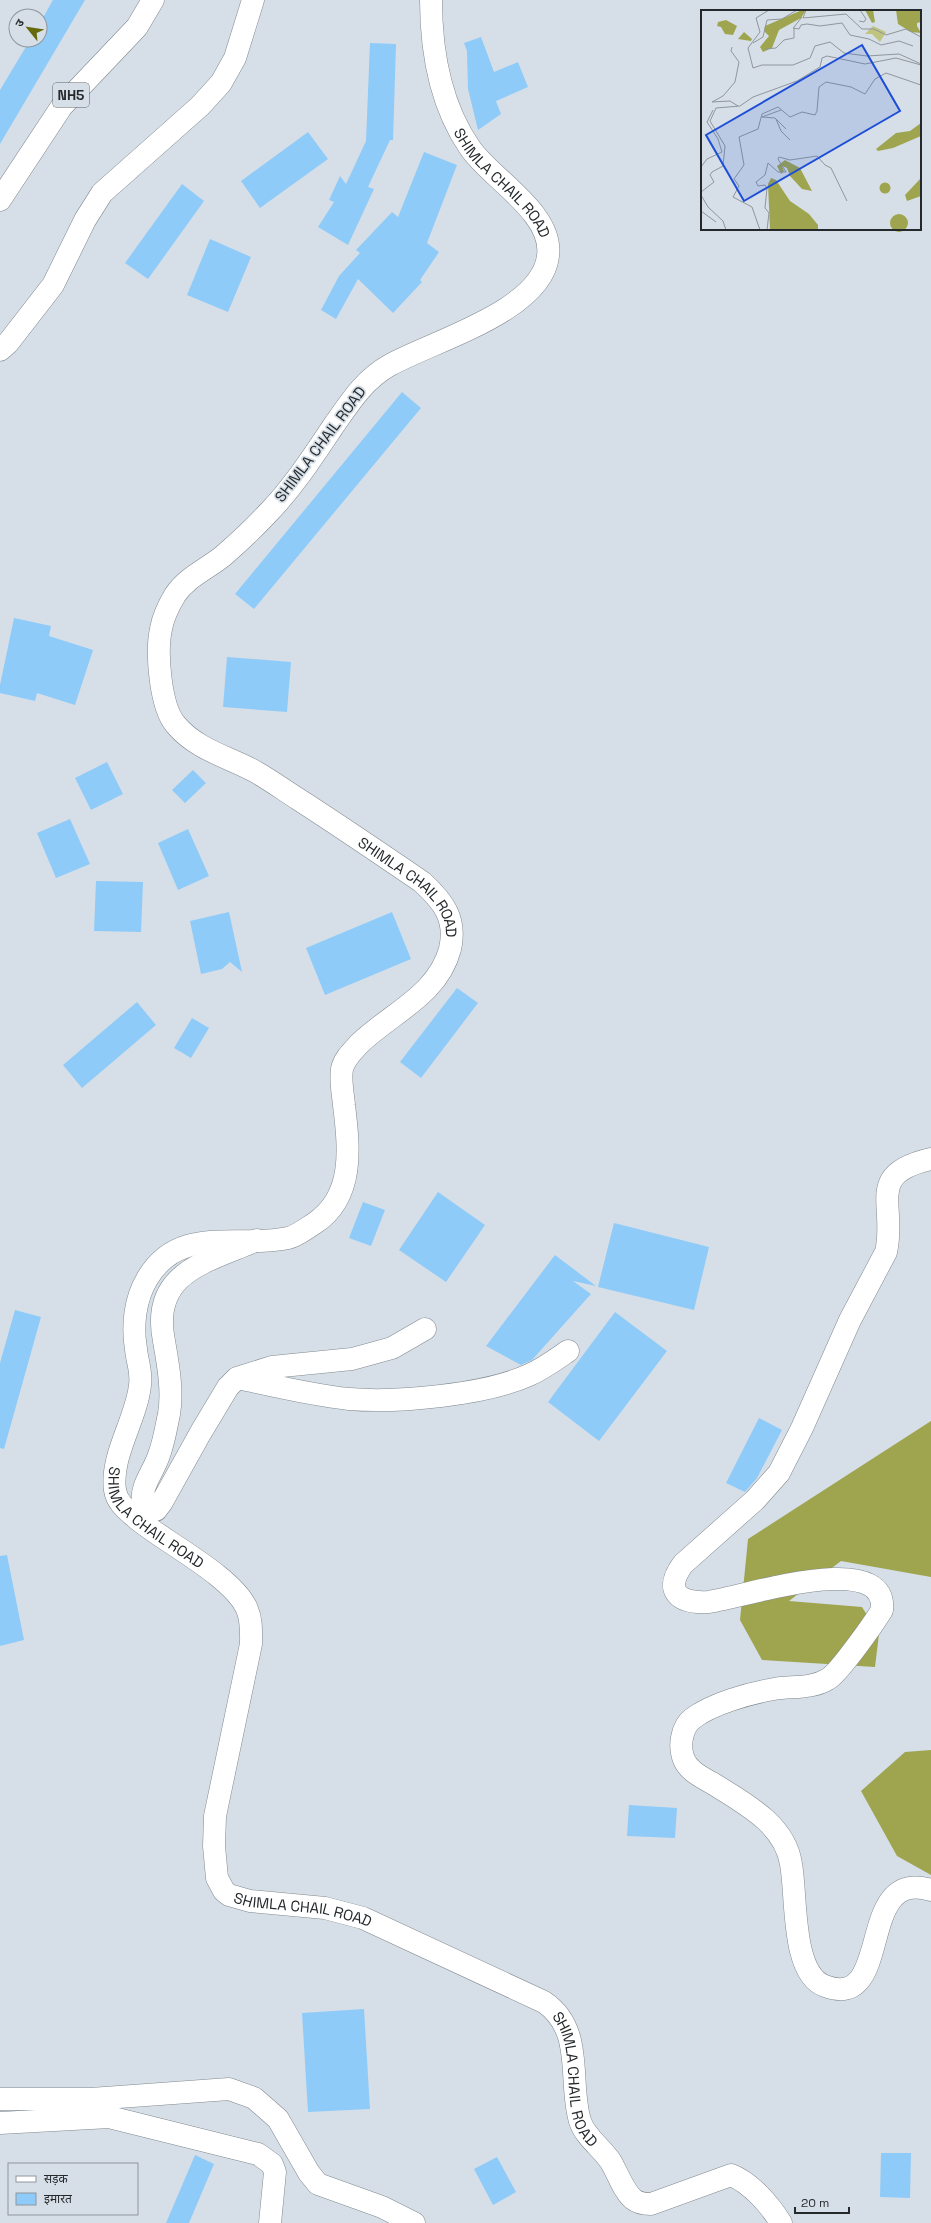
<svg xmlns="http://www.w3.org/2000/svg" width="931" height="2223" viewBox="0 0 931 2223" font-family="'Space Grotesk','Noto Sans Devanagari',sans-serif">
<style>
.forest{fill:#9fa54e}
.building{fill:#8fcbf8}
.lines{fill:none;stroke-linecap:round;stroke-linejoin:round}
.minor-casing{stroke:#81898f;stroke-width:23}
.major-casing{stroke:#81898f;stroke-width:23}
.highway-casing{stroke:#81898f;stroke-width:23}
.minor{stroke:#fff;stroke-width:22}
.major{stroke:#fff;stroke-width:22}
.highway{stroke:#fff;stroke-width:22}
.labels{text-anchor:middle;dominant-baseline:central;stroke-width:3.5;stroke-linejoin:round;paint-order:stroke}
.shield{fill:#d6dfe7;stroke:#5a6063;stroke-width:1}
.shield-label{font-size:14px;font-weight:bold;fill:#25292b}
.street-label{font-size:15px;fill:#25292b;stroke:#d6dfe7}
.inset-road{fill:none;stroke:#8f969c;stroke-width:1}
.view{fill:#1d4ed8;fill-opacity:0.15;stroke:#1d4ed8;stroke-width:2}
.inset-edge{fill:none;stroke:#25292b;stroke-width:2}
</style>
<rect width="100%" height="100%" fill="#d6dfe7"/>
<path class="forest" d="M931,1421V1577L841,1561L789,1601L862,1607L879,1634L875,1667L762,1660L740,1620L748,1539Z
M931,1750V1875L897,1856L861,1791L905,1752Z"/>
<path class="building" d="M53,0H85L0,144V90L30,40H40V23Z
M481,37L494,72L518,62L528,87L496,101L501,114L478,130L468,89L467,51L464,43Z
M370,43L396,44L393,140H390L368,187L374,189L348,245L318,227L334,202L329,200L340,176L346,184L366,141Z
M308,132L328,159L260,208L241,181Z
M424,152L457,165L427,243L439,252L420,280L422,282L393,313L358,279L336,319L321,310L339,276L360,253L356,250L392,212L398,217Z
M182,184L204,201L148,279L125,263Z
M210,239L251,257L228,312L187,295Z
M402,392L421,408L254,609L235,594Z
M14,618L51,626L49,636L93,650L75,705L37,693L35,701L0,693V685Z
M227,657L291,662L287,712L223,707Z
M107,762L123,794L91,810L75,778Z
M193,770L206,783L185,803L172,790Z
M70,819L90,864L56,878L37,833Z
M188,829L209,876L178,890L158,843Z
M96,881L143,882L141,932L94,931Z
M229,912L242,972L230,962L222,969L201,974L190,921Z
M392,912L411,959L325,995L306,948Z
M457,988L478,1003L421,1078L400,1062Z
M137,1002L156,1025L82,1088L63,1065Z
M192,1018L209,1028L191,1058L174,1048Z
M438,1192L485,1225L446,1282L399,1250Z
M363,1202L385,1210L371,1246L349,1238Z
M614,1223L709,1247L694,1310L598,1287Z
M555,1255L596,1286L573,1281L591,1294L532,1360L521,1365L486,1346Z
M15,1310L41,1317L4,1449L0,1448V1363Z
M615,1312L667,1351L599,1441L548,1402Z
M759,1418L782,1430L757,1478L745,1492L726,1483Z
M7,1555L24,1640L0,1646V1556Z
M629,1805L677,1808L675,1838L627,1836Z
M364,2009L370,2109L308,2112L302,2013Z
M881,2153H911L910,2198L880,2197Z
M195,2155L214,2164L189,2223H166Z
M497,2157L516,2192L493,2205L474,2169Z"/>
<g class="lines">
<g class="minor-casing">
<path id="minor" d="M931,1159C864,1174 897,1205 886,1252L850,1320L802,1428L779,1473L755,1500L683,1564C663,1591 679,1604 708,1602C738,1599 888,1547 882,1610C874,1623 839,1673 828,1679C812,1689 792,1686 774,1689C750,1693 711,1704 692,1719C682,1727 679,1745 683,1757C687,1770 701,1777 712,1783C744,1803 785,1824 791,1864C797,1896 791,1974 825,1986C895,2012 854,1867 931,1890
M257,1240C207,1262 150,1272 164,1341C168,1364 173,1391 169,1414C166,1428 164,1442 159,1455C154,1471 140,1486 143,1503L150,1511L156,1510L162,1502L201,1432L228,1387L237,1378L272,1367L352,1359L392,1348L425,1329
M238,1378C274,1386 311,1395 349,1399C397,1403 485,1395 529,1375C543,1369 555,1360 568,1351
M0,2123L109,2117L258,2154L272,2164L275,2172L270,2223"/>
</g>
<g class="major-casing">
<g id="major">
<path id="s1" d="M431,0C431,51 441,106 470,148C491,179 554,213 548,256C542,311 433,341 390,365C363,380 349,404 332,428C312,458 293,487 268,513C254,528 239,542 223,556C207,569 187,577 175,595C169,605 163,617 161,629C156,652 160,707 176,725C197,750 229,757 256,772C270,780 284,790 298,799C340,826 381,854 422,882C443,901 457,919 450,949C438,995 391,1013 359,1044C352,1052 344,1059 342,1069C340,1080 343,1094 344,1105C349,1147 355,1196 315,1223C307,1228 297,1236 288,1238C237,1249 179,1224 147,1279C135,1299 132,1326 136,1349C137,1361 142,1372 140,1385C137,1418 110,1456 115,1490C117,1503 127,1510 136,1518C164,1542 233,1576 247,1609C252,1621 251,1632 251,1644L215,1816L214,1846L217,1878L224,1891L229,1895L250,1901L325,1908L363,1918L544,2002C585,2030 568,2081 580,2121C585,2137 602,2148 611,2162C618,2174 623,2190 633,2199C638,2203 645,2204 651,2204L731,2175C751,2183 770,2205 781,2223"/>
<path d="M0,350L8,343L53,285L85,220L102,193L200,106L221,83L235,58L253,0"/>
<path d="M0,2099H91L229,2089L254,2098L278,2119L309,2173L318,2184L382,2207L414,2223"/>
</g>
</g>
<g class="highway-casing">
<path id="highway" d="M0,200L62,106L137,27L153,0"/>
</g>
<use href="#minor" class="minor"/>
<use href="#major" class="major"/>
<use href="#highway" class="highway"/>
</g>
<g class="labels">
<rect class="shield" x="53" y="83" width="36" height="24" rx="3"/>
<g class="shield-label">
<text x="71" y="95">NH5</text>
</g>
<g class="street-label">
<text stroke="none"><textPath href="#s1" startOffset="203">SHIMLA CHAIL ROAD</textPath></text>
<text transform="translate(320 444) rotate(-53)">SHIMLA CHAIL ROAD</text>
<text stroke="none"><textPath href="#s1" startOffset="1233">SHIMLA CHAIL ROAD</textPath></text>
<text stroke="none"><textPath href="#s1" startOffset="2094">SHIMLA CHAIL ROAD</textPath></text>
<text stroke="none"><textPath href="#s1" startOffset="2598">SHIMLA CHAIL ROAD</textPath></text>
<text stroke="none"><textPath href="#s1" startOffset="2945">SHIMLA CHAIL ROAD</textPath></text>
</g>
</g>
<g transform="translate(701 10)">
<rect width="220" height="220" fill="#d6dfe7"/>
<path d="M172,16L185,22L179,32L171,24H164Z" fill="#bfc57f"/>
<path d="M101,0H105L100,8L78,20L71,38L62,42L59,37L68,26L63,21L64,16ZM164,0H172L174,12L171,13ZM195,0H220V12L216,13V16L220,23L210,22L197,14ZM25,10L36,16L32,25L24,24L20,17L16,16L17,12ZM43,22L51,29L50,31L37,29ZM220,113V126L192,138L177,141L175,139L195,123L209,121ZM84,150L99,158L111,181L101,179L89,166L86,158L81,156L83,161L80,164L76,156ZM70,168L75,170L89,191L108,204L117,215V220H69L67,174ZM220,168V186L206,191L204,185ZM178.5 178a5.5 5.5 0 1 1 11 0a5.5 5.5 0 1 1-11 0ZM189 213a9 9 0 1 1 18 0a9 9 0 1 1-18 0Z" fill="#9fa54e"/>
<path class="inset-road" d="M68,0L55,8L59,22L47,38L52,58L61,55H92L109,48L114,36L129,32L143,43L166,46L198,44L220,54M105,0L102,8L145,4L161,19H173L185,25L205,19L220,27M158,11L163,12L165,9L159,0M92,18L98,19L100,15L106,14L119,16L141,13L149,25L168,29L180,35L198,31L212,36M52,33L62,27L66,10L81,9L96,0M64,39L75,38L83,30L93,28V17L101,7M11,92L22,86L34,72L38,52L30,41L31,37M11,92L29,91L37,96M80,100L61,107L74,108L85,119M75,109L80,121L89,130M0,157L6,149L21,142L17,129L6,112L12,100M0,182L13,172L9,165L11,162L22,156L24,136L9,111L15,98L39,96L52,87L96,71L119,57L121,48L126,46L164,54L195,48L220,55M0,185L7,197L22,211L25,220M0,201L15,212M59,220L51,197L32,187L38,176L33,169L43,155L38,127L57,119L61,104L77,97L89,107L101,102L114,105L116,101L118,77L125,72L150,77L164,84L174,69L185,63L220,75M66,220L68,203L64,198L66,178L64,175L57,176L55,172L64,165L67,153L77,162H85L77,149L78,147L89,150L116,146L124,155L130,158L146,191"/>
<path class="view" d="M161,35L199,101L43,191L5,125Z"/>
<rect width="220" height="220" class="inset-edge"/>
</g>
<rect x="8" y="2163" width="130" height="52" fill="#d6dfe7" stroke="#8f969c"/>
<rect x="16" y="2176" width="20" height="6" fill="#ffffff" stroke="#8f969c"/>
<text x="44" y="2183" font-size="12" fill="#25292b">सड़क</text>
<rect x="16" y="2193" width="20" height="12" fill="#8fcbf8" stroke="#8f969c"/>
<text x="44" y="2203" font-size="12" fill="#25292b">इमारत</text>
<g transform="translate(28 28) rotate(300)"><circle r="19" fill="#d6dfe7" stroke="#8f969c"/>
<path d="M0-3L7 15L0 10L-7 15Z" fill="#666a0b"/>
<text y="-6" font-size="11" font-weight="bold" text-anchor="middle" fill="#25292b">उ</text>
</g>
<path d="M795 2207v6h54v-6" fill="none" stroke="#25292b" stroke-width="2"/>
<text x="801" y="2207" font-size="12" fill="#25292b" stroke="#d6dfe7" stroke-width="3" paint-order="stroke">20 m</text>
</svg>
